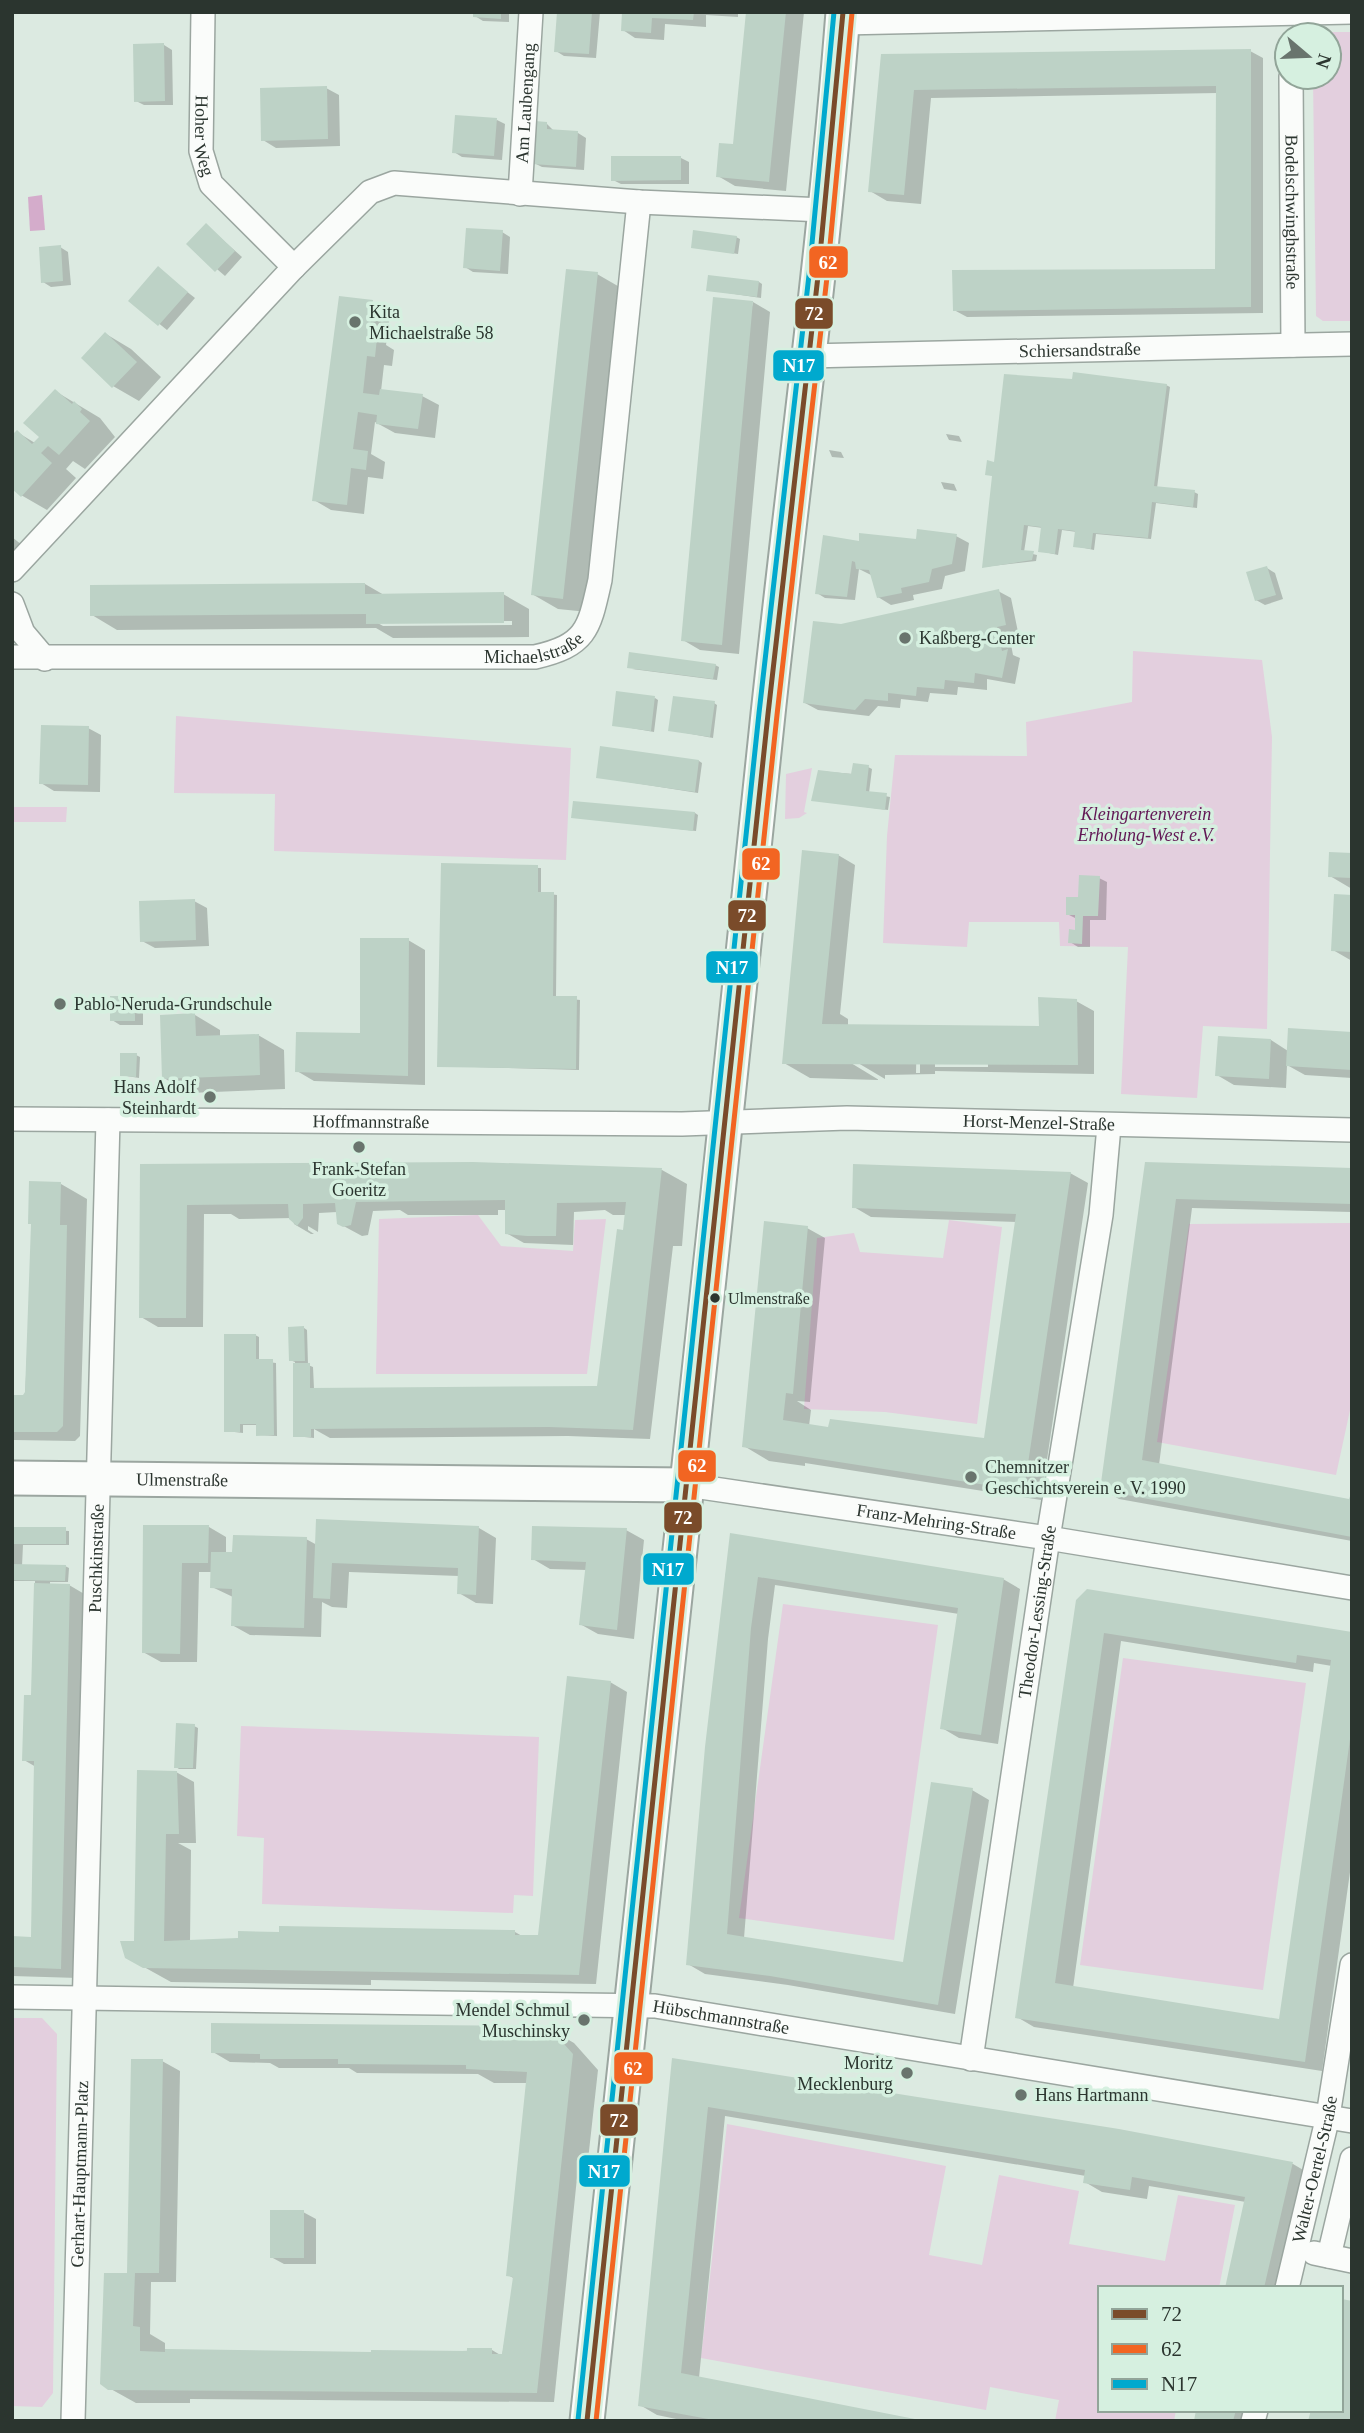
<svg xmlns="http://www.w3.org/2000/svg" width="1364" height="2433" viewBox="0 0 1364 2433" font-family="Georgia,serif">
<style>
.green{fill:#e3cfde}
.water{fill:#d4accb}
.shadow{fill:#0003;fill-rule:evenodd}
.building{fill:#bdd2c6;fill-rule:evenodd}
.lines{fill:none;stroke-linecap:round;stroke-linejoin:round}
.street-casing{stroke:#9ba6a0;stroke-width:26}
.secondary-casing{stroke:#9ba6a0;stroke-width:37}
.street{stroke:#fafcfa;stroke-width:23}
.secondary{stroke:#fafcfa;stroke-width:33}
.bus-1-casing{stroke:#d6f0e0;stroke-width:10}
.bus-2-casing{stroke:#d6f0e0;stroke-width:10}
.bus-3-casing{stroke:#d6f0e0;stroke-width:10}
.bus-1{stroke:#7a4b2a;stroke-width:5}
.bus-2{stroke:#f26522;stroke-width:5}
.bus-3{stroke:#00a9ce;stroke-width:5}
.poi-dot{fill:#69746d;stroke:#d6f0e0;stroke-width:2.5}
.bus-dot{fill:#2b352f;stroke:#d6f0e0;stroke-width:2.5}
.labels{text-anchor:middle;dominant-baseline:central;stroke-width:7;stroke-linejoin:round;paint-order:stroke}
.bus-label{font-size:16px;fill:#2b352f;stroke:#d6f0e0;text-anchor:start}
.street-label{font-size:18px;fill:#2b352f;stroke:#d6f0e0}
.poi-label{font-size:18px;fill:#2b352f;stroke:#d6f0e0;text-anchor:start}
.park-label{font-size:18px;font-style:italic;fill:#621755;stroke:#d6f0e0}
.line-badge{stroke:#d6f0e0;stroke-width:2.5}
.badge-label{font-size:19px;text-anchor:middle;font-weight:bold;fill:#fff}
</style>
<rect width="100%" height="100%" fill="#dceae1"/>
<path class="green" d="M1315,32H1352V321H1323L1316,316L1313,77H1329V35H1314Z
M1133,651L1262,660L1272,737L1267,1029L1203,1026L1197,1098L1121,1094L1128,947L1060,946L1059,922H969L967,947L883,943L887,836L895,755L1027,756L1026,722L1132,702Z
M176,716L571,748L566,860L274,851L275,794L174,793Z
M812,768L804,812L807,813L799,818L785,819L786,774Z
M12,807H67L66,822H12Z
M478,1215L501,1246L573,1251L575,1220L606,1219L587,1374H376L379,1219Z
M949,1220L1002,1227L977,1424L885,1412L804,1409L817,1238L854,1233L860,1252L943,1258Z
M1352,1223V1401L1336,1475L1157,1442L1189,1224Z
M783,1604L938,1625L894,1940L739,1918Z
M1123,1658L1306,1683L1263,1990L1080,1965Z
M241,1726L539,1737L533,1896L514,1895L513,1913L262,1904L264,1838L237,1836Z
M12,2018H42L57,2034L53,2393L42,2407L12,2406Z
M727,2124L946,2166L929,2255L982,2265L999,2175L1079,2191L1069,2244L1165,2261L1178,2195L1235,2205L1219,2288H1100V2410H1176L1174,2421H1055L1059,2400L990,2387L986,2410L701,2358Z"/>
<path class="water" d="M42,195L45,230L30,231L28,197Z"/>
<path class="shadow" d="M475,12H509V22L483,21L475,16Z
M559,12H600L596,58L564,56L556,51Z
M624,12H738V17L706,15V27L665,24L664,40L635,38L623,30Z
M748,12H804L786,191L735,186L718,176L734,146Z
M164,45L172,50L173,105H144L136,101Z
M1250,51L1263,58V313L967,317L954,310L1216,271L1218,93L931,98L921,204L887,201L870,191L882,56Z
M326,88L339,95L340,146L276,148L263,140Z
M497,120L505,124L502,160L462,157L454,152Z
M547,124L555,132L578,133L586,138L584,170L542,167L534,163Z
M681,158L689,162V184H621L613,180Z
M206,225L242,257L225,276L188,244Z
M502,232L510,237L508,274L473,272L465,267Z
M736,237L740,239L738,254L692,247Z
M60,247L68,252L71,285L51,287L43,282Z
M158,269L195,298L167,330L131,301Z
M597,274L623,289L588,612L558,609L532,594Z
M759,282L762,284L761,298L708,290Z
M340,298L373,302L390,312L386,345L394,350L392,366L384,365L381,391L422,396L439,405L435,438L395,433L375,422L371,454L385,462L383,479L368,477L364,514L331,510L314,500Z
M753,302L770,312L739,654L700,650L683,640Z
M106,334L131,349L161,377L139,401L113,386Z
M1166,385L1170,387L1157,488L1194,492L1198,494L1197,508L1156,503L1151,539L1096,534L1094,550L1075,546L1077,532L1062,530L1058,555L1040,551L1043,528L1028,526L1024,552L1037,555L1036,561L983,567L994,476L986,474L996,463Z
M55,391L100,418L115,437L85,469L73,461L66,469L76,478L47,510L21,495L17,432L35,443L41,437Z
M946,434L959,436L962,442L949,440Z
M829,450L841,452L844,458L832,457Z
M941,482L954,484L957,491L944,489Z
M956,536L969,543L965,571L945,576L942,589L913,595L914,600L891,605L878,597L873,576L859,569L855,600L825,598L817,593L860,543Z
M12,537L27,549L12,567Z
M1267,568L1275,573L1283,599L1265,605L1256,600Z
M365,584L384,595L503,594L529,609V637L393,638L376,628L117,630L92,615ZM512,621V625L383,626L376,622Z
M998,591L1011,598L1018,632L1009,634L1013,655L1020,658L1015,684L987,679V690L958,687L957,695L930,693L928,702L901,699L900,708L878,706L869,716L818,710L805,703L841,626Z
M715,665L719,667L717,680L632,669Z
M655,698L658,700L654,732L614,725Z
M714,703L717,705L713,738L670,730Z
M88,728L101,735L100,792L54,791L41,783Z
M699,761L702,763L698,793L597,777Z
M868,767L872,769L869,793L890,797L888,810L813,800L819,771L853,774Z
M695,813L698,815L696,831L573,817Z
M1352,854V889L1330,876Z
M838,855L855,865L840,1014L848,1019V1027H1040L1076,1001L1094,1011V1074L935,1071V1074L885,1075V1079L853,1060L851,1063L879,1080L810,1078L784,1063ZM917,1027H920V1073H916ZM935,1063H988V1067H935Z
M443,865L541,868V893L557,895L556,997L580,1000L579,1070L439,1066Z
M1099,878L1107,882L1106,920H1090V947H1078L1070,942L1076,932L1077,919L1067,914Z
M1352,897V961L1333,950Z
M194,901L207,908L209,946L155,948L142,941Z
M408,940L425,950V1085L314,1081L297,1071L362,1034Z
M135,998L143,1002V1025H120L112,1020Z
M195,1015L220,1030V1037L258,1035L284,1050L285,1089L189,1093L164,1078Z
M1352,1034V1078L1305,1075L1287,1065L1286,1088L1234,1085L1217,1075L1271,1040L1288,1051Z
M136,1055L140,1057L139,1078L121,1075Z
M1146,1164L1352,1169V1212L1192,1208L1159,1465L1350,1501L1352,1493V1541L1119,1499L1102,1489Z
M142,1165L662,1170L687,1184L682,1246H673L650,1439L568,1436L330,1438L314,1429V1438L295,1436V1362L290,1360L304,1328L307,1330L308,1365L313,1367L314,1389L599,1388L631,1232L626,1215H613L605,1210L574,1212L573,1245L524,1243L506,1233L507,1210H498V1215H408L400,1210L373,1211L368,1235L362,1236L338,1223L337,1212L319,1213L318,1232L308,1226V1230L314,1234H311L294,1224L293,1218L239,1219L231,1214H204L203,1327H158L141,1317Z
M1070,1173L1088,1183L1041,1500L805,1463V1466L769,1461L744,1446L807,1228L825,1238L810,1402L797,1401L811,1410L809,1426L985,1440L1017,1222L871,1217L854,1207Z
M61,1184L87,1199L80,1436L75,1441L14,1440L12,1445V1396L25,1397L33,1225Z
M255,1335L259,1337V1361L276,1363L277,1436L258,1435V1425H243V1433L226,1431Z
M145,1526L209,1527L226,1537V1554L306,1539L317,1545L479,1528L496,1538L493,1604L476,1603L459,1593V1576L349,1572L347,1608L332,1607L322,1602L321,1637L250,1635L232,1625L233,1597L212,1587V1572H199L197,1662H161L143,1652Z
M12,1528L69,1531V1545H23L22,1566H65L69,1568L68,1582H50V1585H69L86,1595L78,1978L12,1976V1938H32L36,1767L24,1760L33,1697L35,1581H12Z
M626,1530L644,1540L634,1639L598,1634L580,1624L587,1570L550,1569L533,1559Z
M726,1572L1003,1579L1020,1589L998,1744L959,1738L942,1728L959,1614L775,1585L768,1639L744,1938L905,1964L972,1790L989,1800L955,2014L788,1985L705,1974L688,1964Z
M1088,1591L1352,1634V1858L1322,2071L1034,2027L1017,2017ZM1121,1641L1313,1672L1314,1663L1332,1666L1280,2021L1073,1988Z
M610,1682L627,1692L596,1984L371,1980V1985L171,1982L126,1957L136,1943L176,1772L194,1782L196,1843H178L191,1850L190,1942L515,1932L522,1936H539Z
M194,1726L198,1728L196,1769H179L176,1767Z
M548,2028L574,2043L598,2070L587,2169L578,2168L554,2402L190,2399V2403H136L109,2388L162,2061L180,2071L176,2282H151L150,2334L165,2343V2350L372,2354L492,2350L502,2356L515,2279L508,2275L528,2083H494L478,2074L357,2073L349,2068H279L270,2063L230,2062L213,2052Z
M674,2060L1119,2131L1293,2164L1310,2174L1284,2288H1226L1246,2202L1149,2186L1147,2199L1102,2192L1085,2182L1086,2176L725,2116L699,2378L918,2421H686L657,2415L640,2405Z
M303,2212L316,2219V2264H284L271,2257Z
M1343,2301L1352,2303V2421H1311L1341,2410Z
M1198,2410H1255L1253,2421H1196Z"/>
<path class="building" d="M473,12H501V19L473,17Z
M557,12H592L589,54L554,52Z
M622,12H694L693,20L652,18L651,33L621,31Z
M746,12H786L769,182L716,177L719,143L733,144Z
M164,43L165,101L134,102L133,44Z
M1251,49V307L953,311L952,270L1215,269L1216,86L914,90L904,195L868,192L881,54Z
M327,86L328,139L261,141L260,88Z
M455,115L497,118L494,156L452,153Z
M535,121L547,122V129L578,131L576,167L532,164Z
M611,156H681V180L611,181Z
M206,223L235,251L215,272L186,244Z
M466,228L503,230L500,271L463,268Z
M693,230L737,236L734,254L691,248Z
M61,245L63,281L41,283L39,247Z
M158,266L188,292L158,326L128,301Z
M566,269L598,272L563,599L531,595Z
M708,275L759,281L757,297L706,291Z
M339,296L373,300L369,337L377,338L375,357L367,356L363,393L379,395L380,389L423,394L418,429L376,424L377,415L358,412L353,449L368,451L366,470L351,468L347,505L312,501Z
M713,297L753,301L722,645L681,641Z
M105,332L137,362L112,388L81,358Z
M1073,372L1167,384L1154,486L1195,490L1193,507L1152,502L1148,538L1093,533L1091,549L1073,547L1075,531L1058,529L1055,554L1038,552L1041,527L1024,525L1021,550L1034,551L1032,560L982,568L992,476L985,475L987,460L994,462L1004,374L1072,379Z
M55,389L72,404L74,401L82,409L80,412L90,421L59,455L48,446L41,453L52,463L21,497L12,489V435L17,430L32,444L39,437L23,423Z
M917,529L957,534L952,564L932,569L929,582L901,588L902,593L877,598L869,570L856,569L855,562L852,561L847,597L815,594L823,535L859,541V533L916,539Z
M1267,566L1276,595L1255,601L1246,572Z
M365,583V594L504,592V623L366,624V614L90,616V585Z
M999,589L1006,625L997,627L1002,651L1008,649L1002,678L975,673L974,683L945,680L944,689L917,687L916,696L888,693V701L865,699L855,710L803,703L813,621L841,624Z
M629,652L716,664L713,679L627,668Z
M616,691L655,696L651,731L612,726Z
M673,696L715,701L710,737L668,731Z
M41,725L89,726L88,785L39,784Z
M600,746L699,760L695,792L596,778Z
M853,763L869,765L866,791L887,793L885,810L811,801L818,770L851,774Z
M573,801L695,812L693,831L571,818Z
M802,850L839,854L822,1024L1039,1026L1038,997L1077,999L1078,1065L782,1064Z
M1329,852L1352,853V878L1328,877Z
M441,863L538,865V892H554L553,996H577L576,1069L437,1067Z
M1079,875L1100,876L1098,916H1083L1082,944L1068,943L1069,929L1075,930V915H1066V897H1078Z
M1334,894L1352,895V952L1331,951Z
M195,899L196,940L140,942L139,901Z
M360,938H409L408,1076L295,1072L296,1032L360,1033Z
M110,996H135V1021H110Z
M195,1013L196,1036L259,1034L260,1075L162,1079L160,1015Z
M1288,1028L1352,1032V1070L1286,1066Z
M1218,1036L1271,1039L1269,1079L1215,1076Z
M120,1053H137L136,1077L120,1076Z
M473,1162L662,1168L633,1430L549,1427L311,1429V1437H293V1363H310V1388L597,1386L617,1229L623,1230L626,1202L557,1203L556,1236H527L505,1234V1200L356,1202L351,1225L343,1227L337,1224L335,1203L303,1204V1218L297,1226L289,1219L288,1204L187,1205L186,1318H139L140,1164Z
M1145,1162L1352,1168V1204L1176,1199L1142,1460L1349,1499L1352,1491V1537L1100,1490Z
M853,1164L1071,1172L1024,1491L742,1447L764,1221L808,1226L793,1394L786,1393L783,1420L828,1427L830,1419L984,1438L1016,1214L852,1208Z
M29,1181L61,1182L60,1225H67L63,1426L57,1432H12V1395H23L25,1392L31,1224H28Z
M304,1326L305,1361H289L288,1327Z
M224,1334H256V1359H273L274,1435L256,1436V1424H240V1432H224Z
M316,1519L479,1526L476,1595L457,1594L458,1568L332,1563L330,1599L313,1598Z
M143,1525H209L208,1563H182L180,1654L142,1653Z
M532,1526L627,1528L617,1630L579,1625L586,1562L531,1560Z
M12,1527H66V1544H12Z
M730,1533L1004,1578L981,1735L940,1729L958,1608L758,1577L751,1628L727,1934L903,1962L931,1782L973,1788L938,2005L770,1976L686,1965L705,1747Z
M233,1535L307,1537L304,1628L231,1626L232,1589L210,1588L211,1552H232Z
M12,1564L66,1565L65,1581L12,1580Z
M34,1583L70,1584L61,1969L12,1967V1936L31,1937L34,1761H22L24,1695H31Z
M1087,1589L1352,1632V1725L1305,2062L1015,2018L1076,1600ZM1104,1633L1296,1663L1297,1655L1331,1660L1279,2019L1055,1983Z
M567,1676L611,1681L579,1975L143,1968L125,1958L120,1941H134L137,1770L177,1771L179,1834H166L164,1941L238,1938V1931L279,1932V1926L515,1930V1935H538Z
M176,1723L195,1724L193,1768H174Z
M211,2023L548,2026L573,2054L537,2393L108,2390L100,2384L104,2273H127L131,2059H163L159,2273H135L133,2326L140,2327V2351L165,2352V2349L371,2352V2350L467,2351V2348H492V2354H502L513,2277L506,2276L527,2072L466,2069V2065L338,2064V2059H260V2054L211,2053Z
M672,2058L1119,2129L1293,2162L1264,2288H1225L1245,2197L1132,2177L1130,2190L1083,2183L1085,2170L708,2107L681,2373L925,2421H719L638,2406Z
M270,2210H304V2258H270Z
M1342,2299L1352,2301V2416L1351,2421H1308L1311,2410H1341Z
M1196,2410H1236L1233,2421H1194Z"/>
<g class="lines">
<g class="street-casing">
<g id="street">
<path id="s1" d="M203,12L201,151L211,184L294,267"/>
<path d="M842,23L1352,12"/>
<path id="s2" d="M1291,77L1293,345"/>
<path id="s3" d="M520,194L531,12"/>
<path id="s4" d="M807,356L1352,344"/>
<path d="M12,570L294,267L370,192L394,183L639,202L823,210"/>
<path d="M12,604L23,633L45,659"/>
<path id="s5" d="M12,657H535C587,645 589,629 600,580L639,202"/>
<path id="s6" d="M12,1119L682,1124L847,1118L1352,1130"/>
<path id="s7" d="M687,1485L1048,1538L1352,1588"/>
<path id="s8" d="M12,1997L655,2006L1352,2121"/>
<path id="s9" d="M971,2059L1048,1538L1101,1215L1109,1126"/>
<path d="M1314,2253L1352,2261"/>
<path d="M1329,2256L1352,2159"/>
<path id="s10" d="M1287,2288L1328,2116L1352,1965"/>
<path id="s11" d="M73,2421L108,1120"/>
<path d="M1253,2421L1256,2410"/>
</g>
</g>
<g class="secondary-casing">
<g id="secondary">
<path id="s12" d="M12,1478L687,1485"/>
<path d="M587,2421C651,1852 708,1283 768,714C793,480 825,247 843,12"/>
</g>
</g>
<use href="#street" class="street"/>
<use href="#secondary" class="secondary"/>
<g class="bus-1-casing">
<path id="bus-1" d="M587,2421L768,714L818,276L843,12"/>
</g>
<g class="bus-2-casing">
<path id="bus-2" d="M596,2421L777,715L827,277L852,13"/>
</g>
<g class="bus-3-casing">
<path id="bus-3" d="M578,2420L759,713L809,275L834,12"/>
</g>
<use href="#bus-1" class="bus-1"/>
<use href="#bus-2" class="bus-2"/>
<use href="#bus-3" class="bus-3"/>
</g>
<g class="poi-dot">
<circle cx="355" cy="322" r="7"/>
<circle cx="905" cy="638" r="7"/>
<circle cx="60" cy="1004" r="7"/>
<circle cx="210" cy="1097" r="7"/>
<circle cx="359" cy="1147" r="7"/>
<circle cx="971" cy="1477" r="7"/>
<circle cx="584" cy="2020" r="7"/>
<circle cx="907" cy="2073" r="7"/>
<circle cx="1021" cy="2095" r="7"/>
</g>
<circle class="bus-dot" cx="715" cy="1298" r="6"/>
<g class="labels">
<g class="bus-label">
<text x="728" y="1298">Ulmenstraße</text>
</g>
<g class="street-label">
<text stroke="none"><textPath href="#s3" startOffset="91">Am Laubengang</textPath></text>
<text stroke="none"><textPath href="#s1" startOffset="124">Hoher Weg</textPath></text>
<text stroke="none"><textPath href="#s2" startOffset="135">Bodelschwinghstraße</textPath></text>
<text stroke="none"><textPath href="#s4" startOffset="273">Schiersandstraße</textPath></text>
<text stroke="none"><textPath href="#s5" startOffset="523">Michaelstraße</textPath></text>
<text stroke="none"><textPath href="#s6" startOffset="359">Hoffmannstraße</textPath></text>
<text stroke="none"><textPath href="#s6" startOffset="1027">Horst-Menzel-Straße</textPath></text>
<text stroke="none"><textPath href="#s12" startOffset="170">Ulmenstraße</textPath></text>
<text stroke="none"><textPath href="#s7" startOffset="252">Franz-Mehring-Straße</textPath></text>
<text stroke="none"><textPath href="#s11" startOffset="863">Puschkinstraße</textPath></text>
<text stroke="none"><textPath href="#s9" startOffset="452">Theodor-Lessing-Straße</textPath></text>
<text stroke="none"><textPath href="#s8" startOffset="710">Hübschmannstraße</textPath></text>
<text stroke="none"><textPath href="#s10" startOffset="122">Walter-Oertel-Straße</textPath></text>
<text stroke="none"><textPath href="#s11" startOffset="247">Gerhart-Hauptmann-Platz</textPath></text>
</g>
<g class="poi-label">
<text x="369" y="312">Kita<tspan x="369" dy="21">Michaelstraße 58</tspan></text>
<text x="919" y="638">Kaßberg-Center</text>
<text x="74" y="1004">Pablo-Neruda-Grundschule</text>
<text x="196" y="1087" text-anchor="end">Hans Adolf<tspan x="196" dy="21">Steinhardt</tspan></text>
<text x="359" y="1169" text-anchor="middle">Frank-Stefan<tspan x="359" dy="21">Goeritz</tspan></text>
<text x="985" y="1467">Chemnitzer<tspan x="985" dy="21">Geschichtsverein e. V. 1990</tspan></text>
<text x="570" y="2010" text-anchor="end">Mendel Schmul<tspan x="570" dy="21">Muschinsky</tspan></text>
<text x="893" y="2063" text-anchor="end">Moritz<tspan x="893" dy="21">Mecklenburg</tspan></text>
<text x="1035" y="2095">Hans Hartmann</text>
</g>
<g class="park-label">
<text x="1146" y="814">Kleingartenverein<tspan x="1146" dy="21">Erholung-West e.V.</tspan></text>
</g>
</g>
<g class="line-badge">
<rect x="808" y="245" width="41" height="34" rx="7" fill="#f26522"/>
<rect x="794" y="297" width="40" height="33" rx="7" fill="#7a4b2a"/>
<rect x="772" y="349" width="53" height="33" rx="7" fill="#00a9ce"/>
<rect x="741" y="847" width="40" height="34" rx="7" fill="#f26522"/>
<rect x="727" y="899" width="40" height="33" rx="7" fill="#7a4b2a"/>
<rect x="705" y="950" width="54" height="34" rx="7" fill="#00a9ce"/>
<rect x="677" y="1449" width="40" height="34" rx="7" fill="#f26522"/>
<rect x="663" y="1501" width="40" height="33" rx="7" fill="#7a4b2a"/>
<rect x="642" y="1552" width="53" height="34" rx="7" fill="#00a9ce"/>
<rect x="613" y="2051" width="41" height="34" rx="7" fill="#f26522"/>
<rect x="599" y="2103" width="40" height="34" rx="7" fill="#7a4b2a"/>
<rect x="578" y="2154" width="53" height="34" rx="7" fill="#00a9ce"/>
</g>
<g class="badge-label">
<text x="828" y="269">62</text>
<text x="814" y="320">72</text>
<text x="799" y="372">N17</text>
<text x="761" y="870">62</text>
<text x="747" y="922">72</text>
<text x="732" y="974">N17</text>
<text x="697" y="1472">62</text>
<text x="683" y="1524">72</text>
<text x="668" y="1576">N17</text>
<text x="633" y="2075">62</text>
<text x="619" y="2127">72</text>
<text x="604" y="2178">N17</text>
</g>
<rect width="1364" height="2433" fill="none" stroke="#2b352f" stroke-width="28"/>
<rect x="1098" y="2286" width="245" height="126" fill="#d6f0e0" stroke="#92a599" stroke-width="2"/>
<rect x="1112" y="2309" width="35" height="10" fill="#7a4b2a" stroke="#92a599" stroke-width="2"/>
<text x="1161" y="2321" font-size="21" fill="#2b352f">72</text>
<rect x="1112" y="2344" width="35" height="10" fill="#f26522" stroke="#92a599" stroke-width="2"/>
<text x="1161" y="2356" font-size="21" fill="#2b352f">62</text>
<rect x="1112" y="2379" width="35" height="10" fill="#00a9ce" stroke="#92a599" stroke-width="2"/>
<text x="1161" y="2391" font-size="21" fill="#2b352f">N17</text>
<g transform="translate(1308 56) rotate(109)"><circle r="33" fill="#d6f0e0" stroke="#92a599" stroke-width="2"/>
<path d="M0-5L12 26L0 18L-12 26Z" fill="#69746d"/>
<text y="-10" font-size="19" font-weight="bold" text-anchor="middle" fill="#2b352f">N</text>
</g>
</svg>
